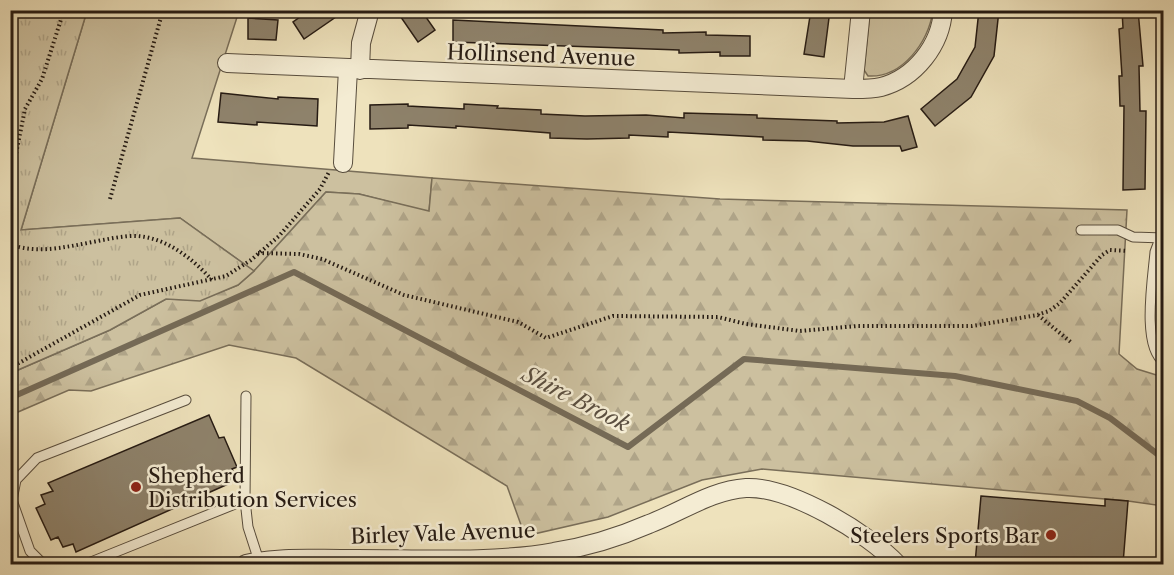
<svg xmlns="http://www.w3.org/2000/svg" width="1174" height="575" viewBox="0 0 1174 575" font-family="'Libre Caslon Text',serif">
<style>
.green{fill:#ccc09f;stroke:#796e59;stroke-width:1.5}
.forest{fill:url(#forest-firs);stroke:#796e59;stroke-width:1.5}
.park{fill:url(#park-tufts);stroke:#796e59;stroke-width:1.5}
.lines{fill:none;stroke-linecap:round;stroke-linejoin:round}
.stream{stroke:#756a56;stroke-width:6}
.building{fill:#8e826b;stroke:#261b13;stroke-width:1.5}
.lane-casing{stroke:#584d3d;stroke-width:11}
.street-casing{stroke:#584d3d;stroke-width:20}
.path{stroke:#261b13;stroke-width:4;stroke-dasharray:1.5 3;stroke-linecap:butt}
.lane{stroke:#f4ecd3;stroke-width:9}
.street{stroke:#f4ecd3;stroke-width:18}
.poi-dot{fill:#8f2418;stroke:#f4ecd3;stroke-width:2}
.labels{text-anchor:middle;dominant-baseline:central;stroke-width:5;stroke-linejoin:round;paint-order:stroke}
.street-label{font-size:21px;fill:#261b13;stroke:#f4ecd3}
.poi-label{font-size:21px;fill:#261b13;stroke:#f4ecd3;text-anchor:start}
.water-label{font-size:22px;font-style:italic;fill:#5b4f40;stroke:#f4ecd3}
</style>
<defs>
<pattern id="forest-firs" width="22" height="20" patternUnits="userSpaceOnUse" patternTransform="scale(1.5)"><rect width="22" height="20" fill="#ccc09f"/><path d="M5 1l3.5 6h-7zM16 11l3.5 6h-7z" fill="#afa488"/></pattern>
<pattern id="park-tufts" width="24" height="20" patternUnits="userSpaceOnUse" patternTransform="scale(1.5)"><rect width="24" height="20" fill="#ccc09f"/><path d="M3 7l-1-3M5 7V3M7 7l1-3M15 17l-1-3M17 17v-4M19 17l1-3" fill="none" stroke="#afa488"/></pattern>
</defs>
<rect width="100%" height="100%" fill="#eee2bc"/>
<filter id="stains"><feTurbulence type="fractalNoise" baseFrequency=".00333" numOctaves="4"/><feColorMatrix values="0 0 0 0 .2 0 0 0 0 .09 0 0 0 0 .02 0 0 0 .5 -.17"/></filter>
<radialGradient id="worn" r=".72"><stop offset=".6" stop-color="#630" stop-opacity="0"/><stop offset="1" stop-color="#630" stop-opacity=".3"/></radialGradient>
<path class="green" d="M87,11H239L192,158L432,178L429,212L359,194L326,192L254,271L180,218L21,230Z
M870,11H933C928,42 903,78 868,76L864,70Z"/>
<path class="forest" d="M432,178L720,199L1127,210L1119,354L1137,369L1163,377V506L1128,501L762,469L702,480L608,517L525,536L507,486L296,358L229,345L91,391L69,390L11,415V373L110,330L166,299L200,300L238,285L254,271L326,192L359,194L429,211Z"/>
<path class="park" d="M11,10L87,11L21,230L180,218L254,271L238,285L200,301L166,299L110,330L11,373Z"/>
<g class="lines">
<path class="stream" d="M10,398L294,272L628,447L744,359L955,376L1077,401L1110,418L1164,459"/>
</g>
<path class="building" d="M310,10H346L304,39L293,22Z
M396,10H421L435,30L418,42Z
M811,10H830L824,57L804,54Z
M979,10H999L994,56L971,97L935,126L921,109L957,79L975,47Z
M1122,10H1138L1143,66H1139L1140,111H1146L1145,189L1123,190L1124,106H1120L1119,76H1122L1119,29L1123,28Z
M248,18L278,20L276,40L248,39Z
M453,20L663,30V33L706,32V35L750,36V56H720V52L679,53V50L453,42Z
M221,93L278,99V97L318,99L317,126L257,122V125L218,122Z
M408,104V106L464,109V104L498,106L497,108L541,110V114L585,116L646,115L684,118V113L757,115V118L837,121V123L884,122L908,116L917,147L902,151L900,146H853L807,141L763,140V137L668,132V137L629,135V138L587,139L550,138V133L456,126V128L408,125V128L370,129V105Z
M209,415L219,438L224,437L237,467L232,469L237,480L76,552L73,544L63,547L58,537L51,540L36,508L45,504L41,495L53,491L48,483Z
M981,496L1105,506V499L1128,501L1123,564H975Z"/>
<g class="lines">
<g class="lane-casing">
<path id="lane" d="M1081,230H1118L1133,237L1164,238
M1164,239L1158,244L1155,252C1153,277 1141,347 1164,362
M246,396L245,500L248,527L259,561
M43,564L30,551L12,500L16,480L37,458L186,400
M86,564L245,500"/>
</g>
<g class="street-casing">
<path id="street" d="M227,63L853,89C862,89 873,89 881,87C915,78 941,45 943,10
M360,70L361,43L370,10
M853,89L861,10
M343,163L348,69
M246,564C276,557 310,559 341,559C409,558 487,564 554,552C586,547 619,537 649,524C681,512 712,490 746,488C790,486 868,533 897,564"/>
</g>
<path class="path" d="M10,184L25,109L42,79L64,10
M110,199L163,10
M10,244C26,251 48,250 65,247C86,244 108,238 129,236C162,234 191,257 212,280
M258,253L299,254L322,259L404,295L518,322L546,338L613,316L718,317L746,324L800,331L857,326H972L1037,315L1049,311L1060,303L1102,255L1110,250L1128,251
M1038,315L1072,343
M10,368L140,295L226,276L251,260L279,236L320,189L329,172"/>
<use href="#lane" class="lane"/>
<use href="#street" class="street"/>
</g>
<g class="poi-dot">
<circle cx="136" cy="487" r="6"/>
<circle cx="1051" cy="535" r="6"/>
</g>
<g class="labels">
<g class="street-label">
<text transform="translate(541 55) rotate(2)">Hollinsend Avenue</text>
<text transform="translate(443 533) rotate(-2)">Birley Vale Avenue</text>
</g>
<g class="poi-label">
<text x="148" y="475">Shepherd<tspan x="148" dy="24">Distribution Services</tspan></text>
<text x="1039" y="535" text-anchor="end">Steelers Sports Bar</text>
</g>
<g class="water-label">
<text transform="translate(576 399) rotate(27)">Shire Brook</text>
</g>
</g>
<rect width="1174" height="575" fill="none" stroke="#eee2bc" stroke-width="36"/>
<rect x="12" y="12" width="1150" height="551" fill="none" stroke="#261b13" stroke-width="3"/>
<rect x="18" y="18" width="1138" height="539" fill="none" stroke="#261b13" stroke-width="1.5"/>
<rect width="100%" height="100%" filter="url(#stains)"/>
<rect width="100%" height="100%" fill="url(#worn)"/>
</svg>
